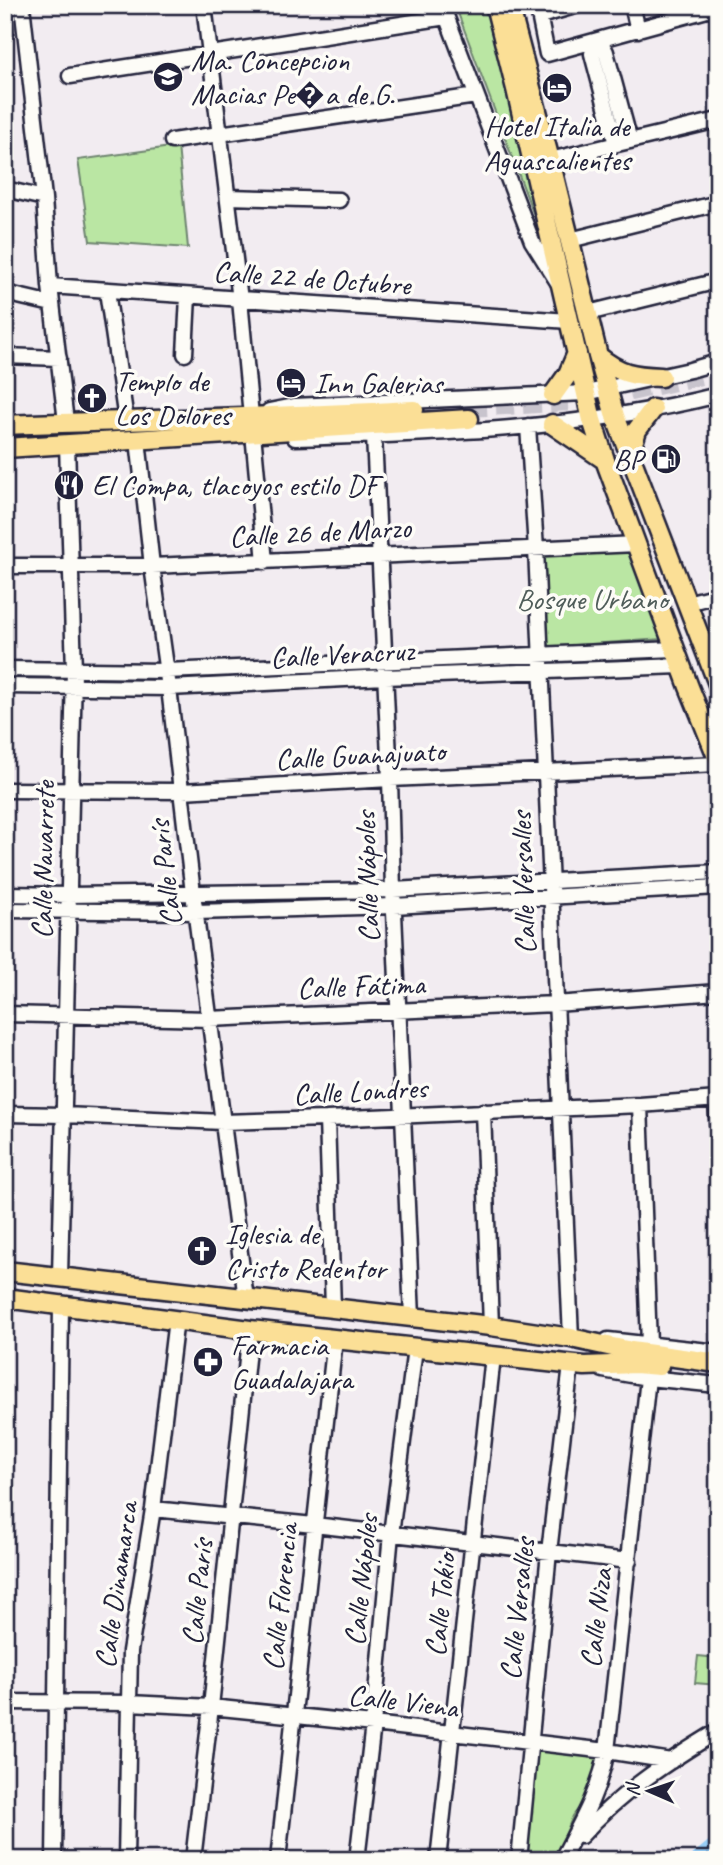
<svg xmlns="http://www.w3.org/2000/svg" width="723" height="1865" viewBox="0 0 723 1865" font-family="Caveat,sans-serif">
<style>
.park{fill:#bae6a3;stroke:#6e846f;stroke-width:2}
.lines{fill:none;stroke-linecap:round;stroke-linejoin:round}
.river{stroke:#97cdf6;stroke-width:18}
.major-tunnel{stroke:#c8c4cd;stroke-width:18;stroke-dasharray:18 9;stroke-linecap:butt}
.minor-casing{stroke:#22223b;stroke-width:19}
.major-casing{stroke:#22223b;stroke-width:23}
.minor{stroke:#fdfcf7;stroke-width:14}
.major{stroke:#fbdf96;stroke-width:18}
.labels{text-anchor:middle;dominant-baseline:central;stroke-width:7;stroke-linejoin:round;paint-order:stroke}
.poi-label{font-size:30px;fill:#22223b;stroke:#fdfcf7;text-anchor:start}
.street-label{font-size:30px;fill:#22223b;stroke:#fdfcf7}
.park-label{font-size:30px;fill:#505d5a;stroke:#fdfcf7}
</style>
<rect width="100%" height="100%" fill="#f2ecf1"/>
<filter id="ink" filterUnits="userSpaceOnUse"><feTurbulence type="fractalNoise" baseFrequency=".0143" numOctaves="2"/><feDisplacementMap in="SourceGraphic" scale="14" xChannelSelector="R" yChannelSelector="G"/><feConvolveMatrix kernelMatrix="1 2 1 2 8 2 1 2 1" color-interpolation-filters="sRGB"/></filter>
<g filter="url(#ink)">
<path class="park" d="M477,5H489L544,242L458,13Z
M178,146L188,248L90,241L78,160Z
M629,552L663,639L546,647L542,556Z
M698,1656L718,1658V1685L695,1683Z
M535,1749L600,1755L593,1778L584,1801L573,1816L560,1847L550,1860H524Z"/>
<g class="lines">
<path class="river" d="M700,1860L718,1845"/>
<path class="major-tunnel" d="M469,408L591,401L718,372"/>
<g class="minor-casing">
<path id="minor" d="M22,5L44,198L50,286L66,422
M204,5L240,300L251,416
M442,5L532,241L559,284
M537,5L547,54L718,7
M632,5L638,30
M540,16L578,5
M70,76L446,17
M172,141L476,96
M616,144L592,54L597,48H604L606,52L630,141
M550,160L718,120
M5,189L44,198
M228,197L339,200
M570,240L718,203
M50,286L569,321
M107,291L126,420
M5,293L52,304
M588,313L718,281
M185,354L188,296
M5,356L59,358
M269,411L294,406L586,393L690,370L718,362
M528,426L536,549L571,1338
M253,433L265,562
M374,436L390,779L393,890L412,1317
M295,438C437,434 580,430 718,395
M138,440L152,566L169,688L193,893L246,1299
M5,566H152L637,544
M687,603L718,595
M5,669L167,671L675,649
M5,686L169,688L385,677L681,666
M5,790L182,791L390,779L718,764
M5,894L69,895L393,890L718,872
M5,910L196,912L394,906L718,887
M5,1014L209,1019L555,1004L718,992
M716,1099L718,1134
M640,1105L649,1344
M483,1111L491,1326
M5,1114L64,1115L223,1122L327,1119L640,1105L718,1099
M327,1119L333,1308
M60,1277L74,671L67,444
M608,1340L718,1352
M603,1370L648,1378L718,1385
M153,1509L314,1525L629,1561
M5,1702L129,1703L211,1707L373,1724L607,1751L671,1761
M581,1836C618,1794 670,1760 718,1731
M564,1855C583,1819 599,1791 607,1751L648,1378
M54,1860L61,1305
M126,1860L130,1651L153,1509L176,1319
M193,1860L211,1707L250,1330
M278,1860L335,1339
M357,1860L373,1724L391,1534L415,1348
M438,1860L493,1356
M519,1860L549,1552L571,1365"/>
</g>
<g class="major-casing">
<path id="major" d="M495,5L516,89L592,420L605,460L689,687L718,759
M509,5L550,160L598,356L615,416L718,684
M598,356C620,374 633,376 661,377
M553,395L568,374L577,353
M552,424L605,460
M5,425C142,420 278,417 414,410
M5,448L469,419
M629,456L637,430L653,409
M5,1271L491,1326L571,1338L631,1351L718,1363
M5,1298L250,1330L585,1366L636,1364L659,1366"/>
</g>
<use href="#minor" class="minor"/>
<use href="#major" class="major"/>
</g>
</g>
<defs>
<g id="school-disc" transform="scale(1.575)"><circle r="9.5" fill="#22223b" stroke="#fdfcf7"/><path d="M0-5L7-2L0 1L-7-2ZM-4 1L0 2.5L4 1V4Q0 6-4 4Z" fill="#fff"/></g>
<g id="hotel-disc" transform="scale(1.575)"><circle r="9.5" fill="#22223b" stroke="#fdfcf7"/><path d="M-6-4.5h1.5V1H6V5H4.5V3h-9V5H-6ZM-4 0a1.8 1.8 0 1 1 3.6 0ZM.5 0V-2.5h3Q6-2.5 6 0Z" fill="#fff"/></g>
<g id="church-disc" transform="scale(1.575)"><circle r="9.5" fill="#22223b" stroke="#fdfcf7"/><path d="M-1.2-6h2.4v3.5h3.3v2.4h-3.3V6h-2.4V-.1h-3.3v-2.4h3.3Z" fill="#fff"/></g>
<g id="fuel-disc" transform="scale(1.575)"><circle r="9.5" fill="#22223b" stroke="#fdfcf7"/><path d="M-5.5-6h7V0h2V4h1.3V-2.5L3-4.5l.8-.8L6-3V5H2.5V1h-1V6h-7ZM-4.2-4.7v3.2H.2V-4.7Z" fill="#fff"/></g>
<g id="restaurant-disc" transform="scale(1.575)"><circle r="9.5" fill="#22223b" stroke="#fdfcf7"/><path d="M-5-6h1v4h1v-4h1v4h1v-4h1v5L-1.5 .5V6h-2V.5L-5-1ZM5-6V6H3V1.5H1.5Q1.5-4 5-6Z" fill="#fff"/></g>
<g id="pharmacy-disc" transform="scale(1.575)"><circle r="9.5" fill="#22223b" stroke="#fdfcf7"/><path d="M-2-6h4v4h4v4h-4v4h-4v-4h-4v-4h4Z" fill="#fff"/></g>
</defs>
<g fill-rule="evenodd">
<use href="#school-disc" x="168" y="77"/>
<use href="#hotel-disc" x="557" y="88"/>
<use href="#hotel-disc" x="291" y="383"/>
<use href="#church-disc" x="92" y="398"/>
<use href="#fuel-disc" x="666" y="459"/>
<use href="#restaurant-disc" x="69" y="485"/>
<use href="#church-disc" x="202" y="1251"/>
<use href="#pharmacy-disc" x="208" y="1362"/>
</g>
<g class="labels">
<g class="poi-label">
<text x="191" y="60">Ma. Concepcion<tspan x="191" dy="34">Macias Pe�a de G.</tspan></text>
<text x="557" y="126" text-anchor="middle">Hotel Italia de<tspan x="557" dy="34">Aguascalientes</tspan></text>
<text x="115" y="381">Templo de<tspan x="115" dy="34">Los Dolores</tspan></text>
<text x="314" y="383">Inn Galerias</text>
<text x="643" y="459" text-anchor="end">BP</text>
<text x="92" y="485">El Compa, tlacoyos estilo DF</text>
<text x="225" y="1234">Iglesia de<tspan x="225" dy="34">Cristo Redentor</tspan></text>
<text x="231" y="1345">Farmacia<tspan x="231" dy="34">Guadalajara</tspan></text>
</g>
<g class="street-label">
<text transform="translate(312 278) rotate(4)">Calle 22 de Octubre</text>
<text transform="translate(320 532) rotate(-3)">Calle 26 de Marzo</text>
<text transform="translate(342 654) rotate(-3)">Calle Veracruz</text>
<text transform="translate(360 755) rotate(-3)">Calle Guanajuato</text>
<text transform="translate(43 860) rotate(-89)">Calle Navarrete</text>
<text transform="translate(165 873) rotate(-97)">Calle París</text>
<text transform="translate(367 877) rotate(-92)">Calle Nápoles</text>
<text transform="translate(523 883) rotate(-92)">Calle Versalles</text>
<text transform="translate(361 986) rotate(-2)">Calle Fátima</text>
<text transform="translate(360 1091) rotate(-3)">Calle Londres</text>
<text transform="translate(361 1580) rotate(-84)">Calle Nápoles</text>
<text transform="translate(116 1585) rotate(-82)">Calle Dinamarca</text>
<text transform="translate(197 1592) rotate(-84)">Calle París</text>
<text transform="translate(280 1597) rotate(-84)">Calle Florencia</text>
<text transform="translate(440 1605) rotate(-84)">Calle Tokio</text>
<text transform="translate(517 1609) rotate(-84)">Calle Versalles</text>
<text transform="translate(596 1618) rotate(-83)">Calle Niza</text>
<text transform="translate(403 1701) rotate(7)">Calle Viena</text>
</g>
<g class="park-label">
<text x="592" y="599">Bosque Urbano</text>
</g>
</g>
<rect width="723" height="1865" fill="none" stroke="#fdfcf7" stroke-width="28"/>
<rect x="14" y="14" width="695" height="1837" fill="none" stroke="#22223b" stroke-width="2.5" filter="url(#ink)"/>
<g transform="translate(649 1791) rotate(272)" stroke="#fdfcf7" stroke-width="5" paint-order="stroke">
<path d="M0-5L12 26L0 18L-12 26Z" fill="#22223b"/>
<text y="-10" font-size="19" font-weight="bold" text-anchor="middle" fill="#22223b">N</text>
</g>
</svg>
